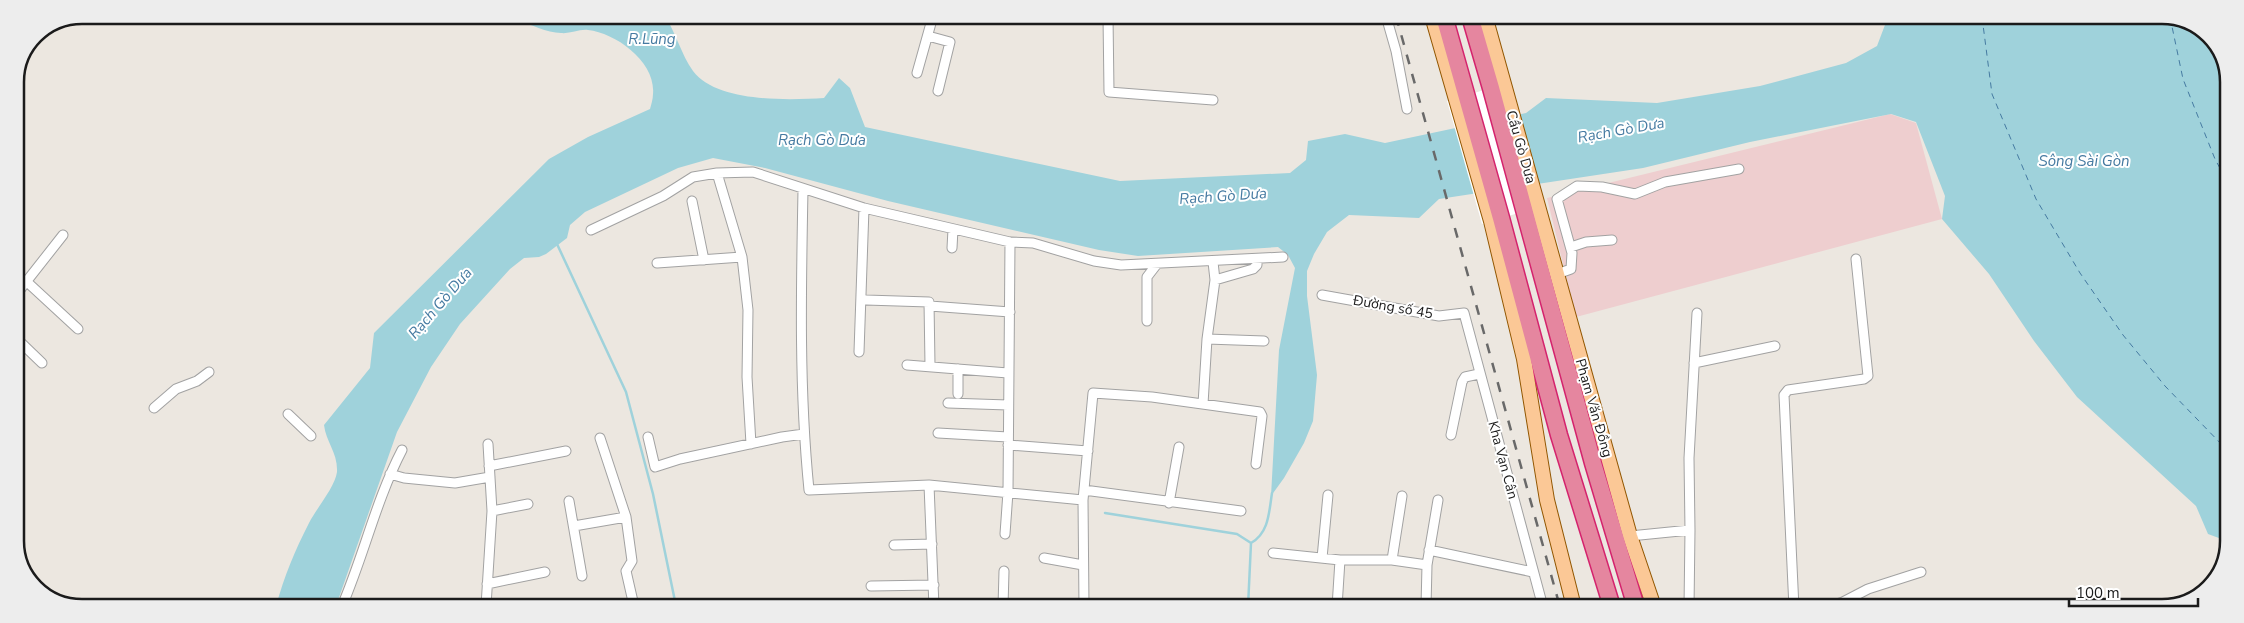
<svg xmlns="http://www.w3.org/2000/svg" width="2244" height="623" viewBox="0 0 2244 623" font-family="'Nunito Sans',sans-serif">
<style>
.commercial{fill:#eececf}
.water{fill:#9fd2db}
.pier{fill:#fff}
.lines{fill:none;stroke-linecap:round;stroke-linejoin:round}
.stream{stroke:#9fd2db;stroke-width:2.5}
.ferry{stroke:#457aa1;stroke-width:1;stroke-dasharray:6 5;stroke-linecap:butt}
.street-casing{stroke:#a2a2a2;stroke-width:11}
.primary-casing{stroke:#915600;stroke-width:16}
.highway-casing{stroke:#d4236d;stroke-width:19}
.street{stroke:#fff;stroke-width:9}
.primary{stroke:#fbc896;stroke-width:14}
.highway{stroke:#e5869f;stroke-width:16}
.rail{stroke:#696969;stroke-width:2.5;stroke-dasharray:10 10;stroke-linecap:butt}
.labels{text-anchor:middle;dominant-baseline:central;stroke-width:4;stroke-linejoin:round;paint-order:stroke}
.street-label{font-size:14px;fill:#1b1b1b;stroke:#fff}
.water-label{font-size:15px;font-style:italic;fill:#457aa1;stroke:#fff}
.rim{fill:none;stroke:#1b1b1b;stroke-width:2.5}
</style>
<rect width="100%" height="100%" fill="#ece7e0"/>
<path class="commercial" d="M1890,114L1916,123L1942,219L1576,317L1547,198Z"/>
<path class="water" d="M512,15L665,16C676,33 681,54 693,71C717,103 789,100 824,98L839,78L850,88L865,127L1120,181L1290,173L1306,160L1308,141L1345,134L1385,143L1526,113L1546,98L1657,103L1760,86L1846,63L1877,46L1888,17H2180L2213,38L2229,77L2227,541L2208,534L2196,506L2077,397L2034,341L1989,274L1942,219L1945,196L1916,122L1891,114L1750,142L1643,168L1439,199L1419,218L1349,215L1327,232L1314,254L1307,271V296L1317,375L1313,421L1304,443L1284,478L1271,496L1279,350L1295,268L1288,255L1278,247L1138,256L1099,250L888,201L765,168L713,158L678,168L585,212L570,225L567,238L546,254L539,257L524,258L510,269L460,324L431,367L397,432L336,606H276C284,577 295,550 309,523C316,509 335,487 337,472C338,453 326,442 324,425L370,368L374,333L549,159L588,137L650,109C651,105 653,99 653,94C656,62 616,33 588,30C579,29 570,34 561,33C547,33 530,24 517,20Z"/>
<path class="pier" d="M1491,88L1525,211L1482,224L1447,101Z"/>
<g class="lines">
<path class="stream" d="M557,244L626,392L653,494L676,606
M1105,513L1237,534L1251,543
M1248,607L1251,543C1269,533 1269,512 1272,493"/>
<path class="ferry" d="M1982,17L1992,94L2036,199L2080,273L2123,335L2165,386L2227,450
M2170,17L2183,79L2215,159L2228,183"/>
<g class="street-casing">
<path id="street" d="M843,16L854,19L860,16
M1108,16L1109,92L1213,100
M1386,16L1396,51L1407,109
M928,36L950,42L938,91
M917,73L933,16
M717,173L742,257L748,310L747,377L751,444
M803,190C801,290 799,390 809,490L929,485L1083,500
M692,201L704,260
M591,230L663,196L693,177L717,173L753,172L864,208L1010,242L1033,243L1094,261L1121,265L1283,257
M1571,247L1586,242L1612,240
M952,248L953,229
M657,263L742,257
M1557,274L1571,269L1572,253L1557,199L1577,186L1602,187L1635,194L1665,182L1739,169
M1215,280L1253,269L1257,265V259
M26,281L78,329
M1322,295L1439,316L1464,313L1543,607
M15,296L63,235
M866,300L929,302L930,365
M930,306L1010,312
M1147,321V277L1157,264
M15,337L42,363
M1207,339L1264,341
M859,352L864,208
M1694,363L1775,346
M907,365L1008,373
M958,369V394
M948,403L1008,405
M1203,404L1207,339L1215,280L1213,262
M154,408L176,389L197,381L209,372
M288,414L311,436
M938,433L1008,437
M1451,435L1462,382L1465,377L1479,374
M648,437L655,467L680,459L782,437L804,434
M600,438L626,517L632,561L626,571L634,606
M1008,445L1088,451
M489,466L566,451
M390,474L404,478L455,483L490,477
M929,485L934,607
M1084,490L1241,511
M569,501L582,576
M1169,503L1179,447
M492,511L528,504
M574,526L626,517
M1005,534L1008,492L1010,242
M1630,536L1690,530L1689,458L1697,313
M894,545L932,544
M1429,550L1533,572
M1273,553L1340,560H1392L1427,565
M1044,558L1083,565
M1322,558L1328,495
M1392,560L1402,496
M487,584L545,572
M871,586L934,585
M342,606C364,555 376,500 402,450
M486,606L492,511L488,444
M1003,607L1004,571
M1084,607L1083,500L1093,393L1152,397L1260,412L1262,416L1256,464
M1337,607L1340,560
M1426,607L1427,565L1438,500
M1689,608L1690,530
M1794,608L1784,395L1788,390L1864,379L1868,376L1856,259
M1825,608L1843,602L1868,589L1921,572"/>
</g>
<g class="primary-casing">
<path id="primary" d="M1432,16L1491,221L1524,359L1547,500L1574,607
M1485,16L1630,536L1654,607"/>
</g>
<g class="highway-casing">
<path id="highway" d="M1444,16L1501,218L1559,435L1612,607
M1470,16L1491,88L1593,463L1636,607"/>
</g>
<use href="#street" class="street"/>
<use href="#primary" class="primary"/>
<use href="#highway" class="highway"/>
<path class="rail" d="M1396,16L1560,607"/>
</g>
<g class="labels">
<g class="street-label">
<text transform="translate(1521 147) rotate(74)">Cầu Gò Dưa</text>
<text transform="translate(1393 307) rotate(10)">Đường số 45</text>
<text transform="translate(1594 408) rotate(74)">Phạm Văn Đồng</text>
<text transform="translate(1503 460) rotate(75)">Kha Vạn Cân</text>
</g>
<g class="water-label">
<text x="652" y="39">R.Lũng</text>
<text transform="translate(1621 130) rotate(-10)">Rạch Gò Dưa</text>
<text x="822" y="140">Rạch Gò Dưa</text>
<text x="2084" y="161">Sông Sài Gòn</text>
<text transform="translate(1223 196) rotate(-4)">Rạch Gò Dưa</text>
<text transform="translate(440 303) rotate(-49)">Rạch Gò Dưa</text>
</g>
</g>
<path d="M0 0H2244V623H0ZM82 24H2162A58 58 0 0 1 2220 82V541A58 58 0 0 1 2162 599H82A58 58 0 0 1 24 541V82A58 58 0 0 1 82 24Z" fill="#ededed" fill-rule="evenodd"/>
<path class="rim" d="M82 24H2162A58 58 0 0 1 2220 82V541A58 58 0 0 1 2162 599H82A58 58 0 0 1 24 541V82A58 58 0 0 1 82 24Z"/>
<path d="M2069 598v8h129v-8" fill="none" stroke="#1b1b1b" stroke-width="2.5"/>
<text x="2076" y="598" font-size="15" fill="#1b1b1b" stroke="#ffffff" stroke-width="4" paint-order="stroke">100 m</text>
</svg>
